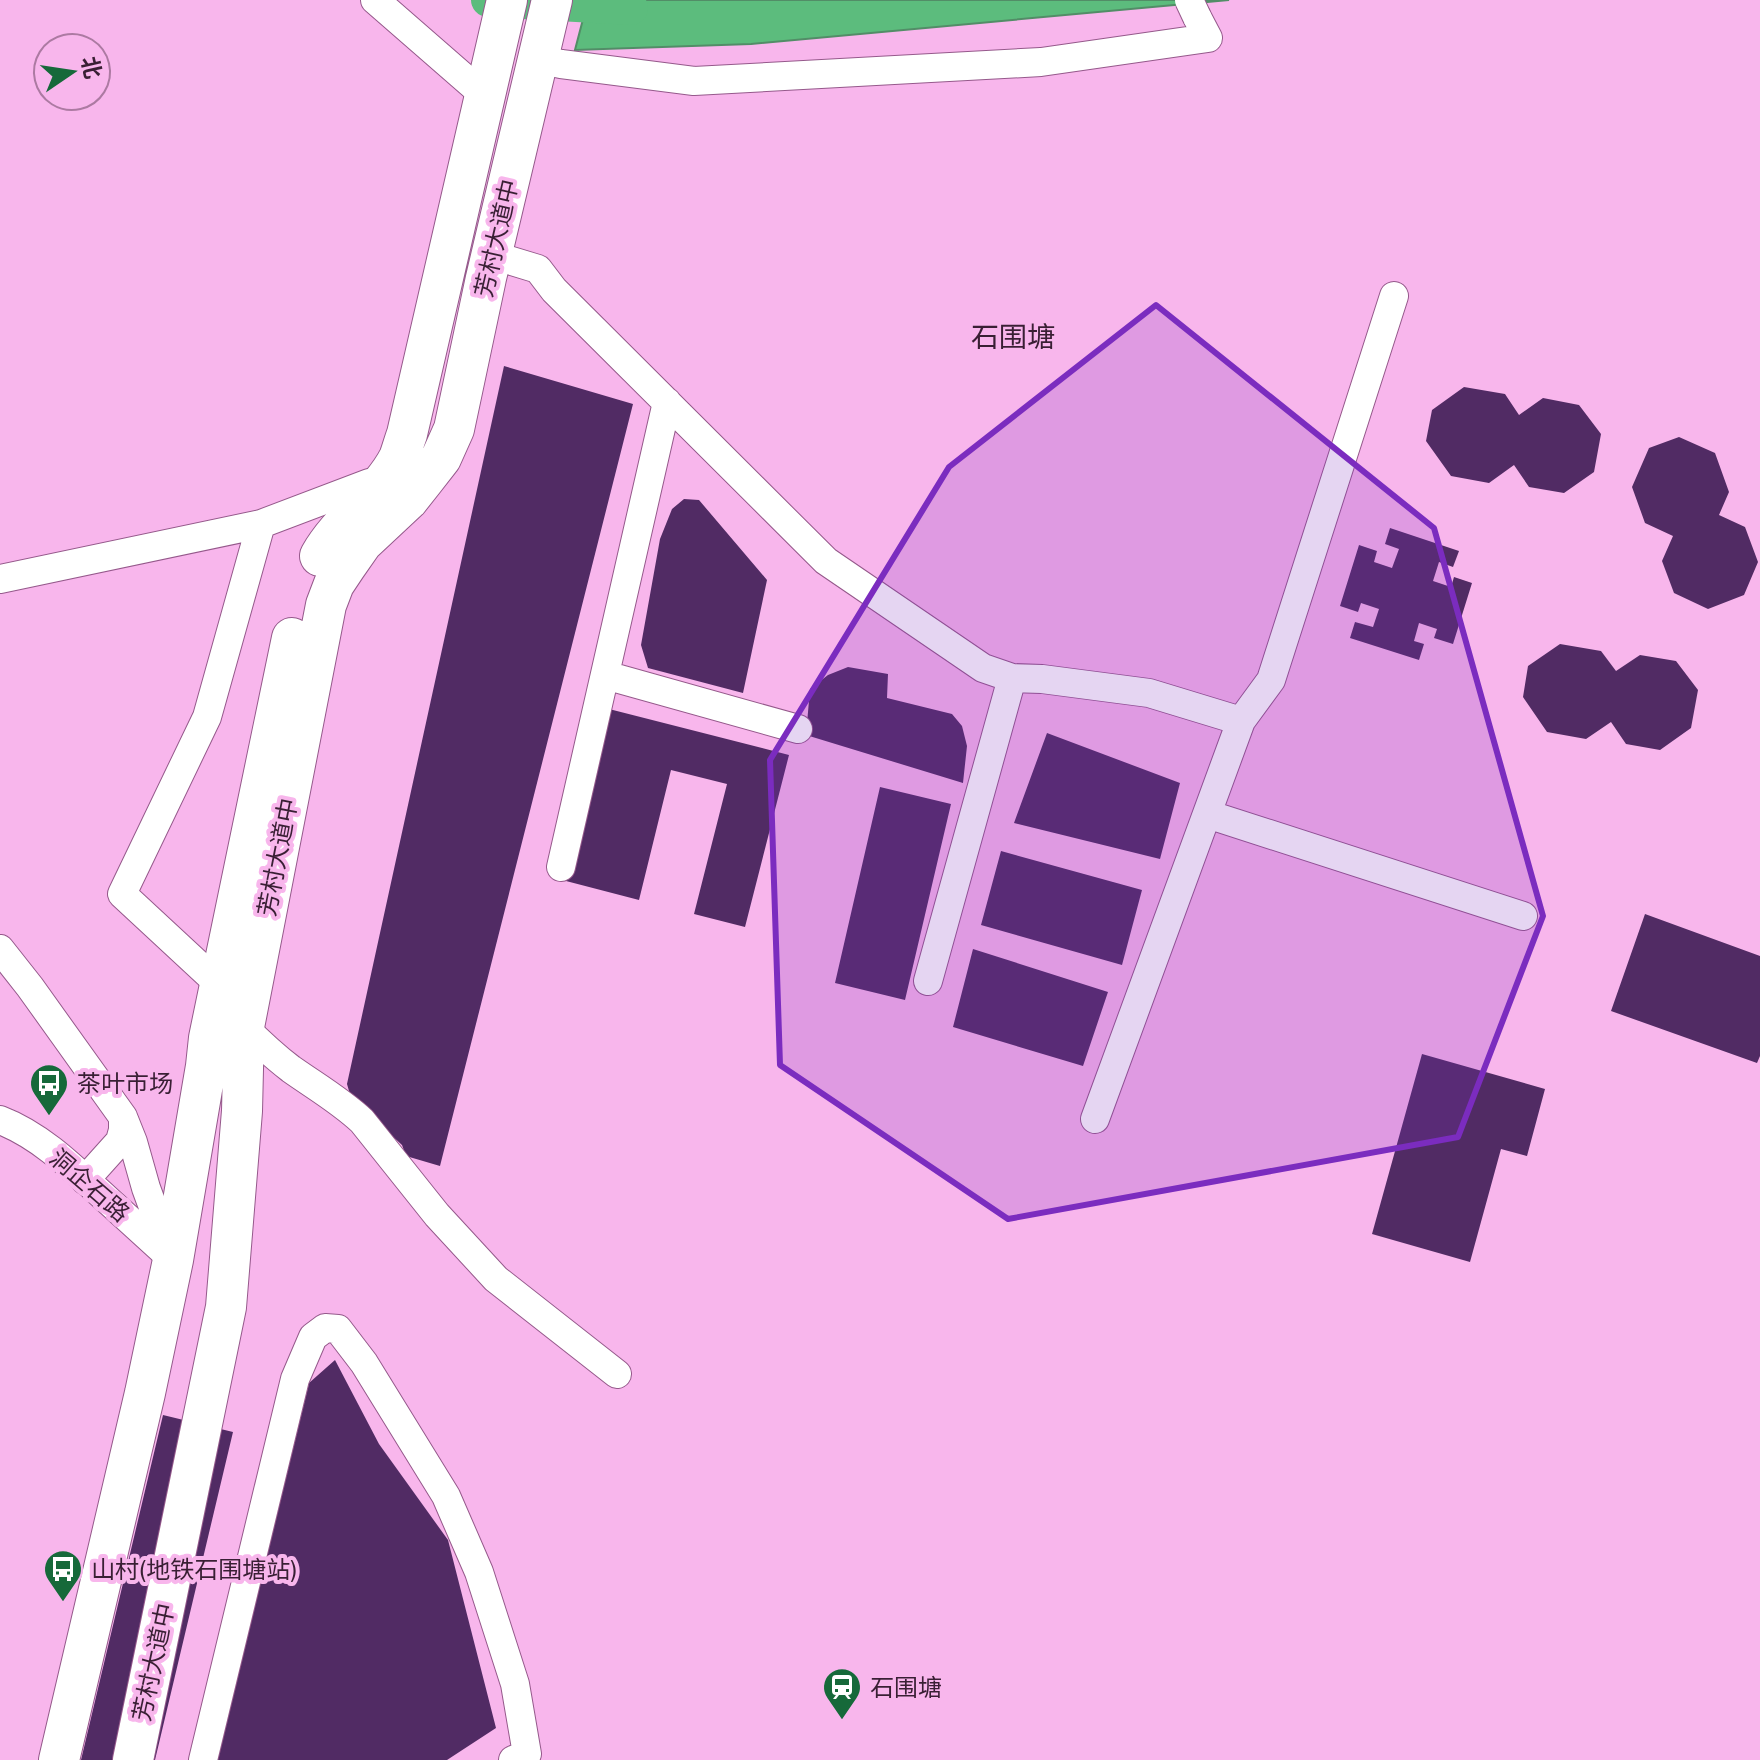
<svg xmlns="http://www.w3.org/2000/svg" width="1760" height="1760" viewBox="0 0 1760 1760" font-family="'Public Sans','Noto Sans SC',sans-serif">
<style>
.water{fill:#5cbc7d;stroke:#528d67;stroke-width:2}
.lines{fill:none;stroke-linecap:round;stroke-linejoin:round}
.river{stroke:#5cbc7d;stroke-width:34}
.building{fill:#512b64}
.minor-casing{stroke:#95598b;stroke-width:30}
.highway-casing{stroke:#95598b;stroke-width:42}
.minor{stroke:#fff;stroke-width:28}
.highway{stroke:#fff;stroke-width:40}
.minor-bridge-casing{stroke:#95598b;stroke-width:30;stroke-linecap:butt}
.minor-bridge{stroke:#fff;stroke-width:28}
.marked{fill:#7b2cbf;fill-opacity:0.2;stroke:#7b2cbf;stroke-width:6;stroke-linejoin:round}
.labels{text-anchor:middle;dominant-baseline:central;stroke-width:8;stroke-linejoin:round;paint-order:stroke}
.street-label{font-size:24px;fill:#391f34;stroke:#f8b6ec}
.poi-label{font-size:24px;fill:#391f34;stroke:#f8b6ec;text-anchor:start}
.quarter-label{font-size:28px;fill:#391f34;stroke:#f8b6ec}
</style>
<rect width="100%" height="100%" fill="#f8b6ec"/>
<path class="water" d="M588,0H1229L751,44L575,50Z"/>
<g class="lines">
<path class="river" d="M488,0L631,8"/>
</g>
<path class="building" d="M504,366L633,404L440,1166L406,1156L402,1145L351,1098L347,1084Z
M1464,387L1505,394L1519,415L1543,398L1579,405L1601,434L1594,472L1564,493L1529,487L1514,465L1489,483L1451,476L1426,441L1432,410Z
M1679,437L1715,453L1729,492L1719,515L1745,527L1758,562L1744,595L1708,609L1674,593L1662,561L1673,536L1645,523L1632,487L1649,448Z
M684,499L699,500L767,580L743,693L648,668L641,645L660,539L672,509Z
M1390,528L1459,551L1453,567L1439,562L1433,581L1451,587L1454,577L1472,583L1453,644L1434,638L1437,629L1419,623L1414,641L1424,644L1419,660L1350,638L1355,622L1373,627L1379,609L1361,603L1358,612L1340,606L1359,545L1377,551L1374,562L1392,568L1399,549L1385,544Z
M1560,644L1601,651L1616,671L1640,655L1676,661L1698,690L1691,728L1660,750L1626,744L1611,722L1586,739L1547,732L1523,697L1528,666Z
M848,667L888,674L887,698L952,714L962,726L967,746L963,783L806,735L810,689L828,675Z
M609,709L789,755L745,927L694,914L727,784L671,770L639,900L566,881Z
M1047,733L1180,783L1160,859L1014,823Z
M880,787L951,804L905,1000L835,983Z
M1001,851L1142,890L1122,965L981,925Z
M1645,914L1760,956V1056L1757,1063L1611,1011Z
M973,949L1108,992L1083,1066L953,1027Z
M1422,1054L1545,1089L1527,1156L1501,1149L1470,1262L1372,1234Z
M335,1360L379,1444L448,1540L496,1728L447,1760H217L309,1383Z
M163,1415L233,1432L155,1760H81Z"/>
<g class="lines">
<g class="minor-casing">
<path id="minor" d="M375,0L484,95
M537,59L561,64L694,81L1041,62L1208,38L1197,17
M492,255L538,269L554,290L826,561L983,668L1012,678L1042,679L1149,693L1241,721
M0,579L261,524L369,483
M605,675L798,729
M1207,814L1523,916
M561,867L667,402
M0,949L30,987L123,1117L133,1142L146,1188L172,1259
M928,981L1012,678
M219,984L122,894L207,717L261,524
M244,1027C259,1042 274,1056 291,1069C315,1086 341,1101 362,1121L437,1215L496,1279L617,1374
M1095,1119L1241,721L1271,680L1394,296
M0,1120C39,1135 70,1165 100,1193C123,1214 146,1235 169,1256
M85,1180L120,1141L123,1130V1117
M203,1760L295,1379L313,1337L325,1328L338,1329L364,1363L446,1496L479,1572L515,1684L527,1754L513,1760"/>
</g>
<g class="highway-casing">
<path id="highway" d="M320,556C341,519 380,495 399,458C402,450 404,442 407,434L507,0
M59,1760L145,1393L173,1260L206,1066L209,1038L292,638
M133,1760L226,1307L242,1111L244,1027L326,605L334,584L346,566L362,543L408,500L423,481L441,458L454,429L486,278L552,0"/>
</g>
<use href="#minor" class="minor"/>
<use href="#highway" class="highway"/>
<g class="minor-bridge-casing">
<path id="minor-bridge" d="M1189,0L1197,17"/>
</g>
<use href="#minor-bridge" class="minor-bridge"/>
</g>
<path class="marked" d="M1156,305L1434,528L1543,916L1458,1137L1008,1219L780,1065L770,760L949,467Z"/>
<defs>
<g id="bus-pin" transform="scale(2)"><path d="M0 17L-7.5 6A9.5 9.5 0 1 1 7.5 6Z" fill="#16693a" stroke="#f8b6ec"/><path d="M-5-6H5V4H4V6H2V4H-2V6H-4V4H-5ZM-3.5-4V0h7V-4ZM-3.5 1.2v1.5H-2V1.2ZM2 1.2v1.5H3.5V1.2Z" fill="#fff"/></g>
<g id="station-pin" transform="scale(2)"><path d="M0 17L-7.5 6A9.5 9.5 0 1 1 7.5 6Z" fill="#16693a" stroke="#f8b6ec"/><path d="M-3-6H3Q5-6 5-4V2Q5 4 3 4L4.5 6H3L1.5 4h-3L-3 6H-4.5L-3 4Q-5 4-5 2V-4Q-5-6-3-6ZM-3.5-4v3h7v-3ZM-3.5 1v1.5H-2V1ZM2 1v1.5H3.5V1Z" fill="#fff"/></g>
</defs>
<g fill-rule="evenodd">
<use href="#bus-pin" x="49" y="1083"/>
<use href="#bus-pin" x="63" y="1569"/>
<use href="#station-pin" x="842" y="1687"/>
</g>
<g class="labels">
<g class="street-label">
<text transform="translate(496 238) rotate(-77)">芳村大道中</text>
<text transform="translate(277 857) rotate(-79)">芳村大道中</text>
<text transform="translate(90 1185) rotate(41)">洞企石路</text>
<text transform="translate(153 1662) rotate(-78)">芳村大道中</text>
</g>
<g class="poi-label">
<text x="77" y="1083">茶叶市场</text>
<text x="91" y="1569">山村(地铁石围塘站)</text>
<text x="870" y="1687">石围塘</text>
</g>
<g class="quarter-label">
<text x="1013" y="336">石围塘</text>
</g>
</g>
<g transform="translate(72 72) rotate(77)"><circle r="38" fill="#f8b6ec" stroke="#ac7aa2" stroke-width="2"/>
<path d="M0-6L14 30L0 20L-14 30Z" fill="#16693a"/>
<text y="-12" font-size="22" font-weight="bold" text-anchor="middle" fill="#391f34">北</text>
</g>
</svg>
